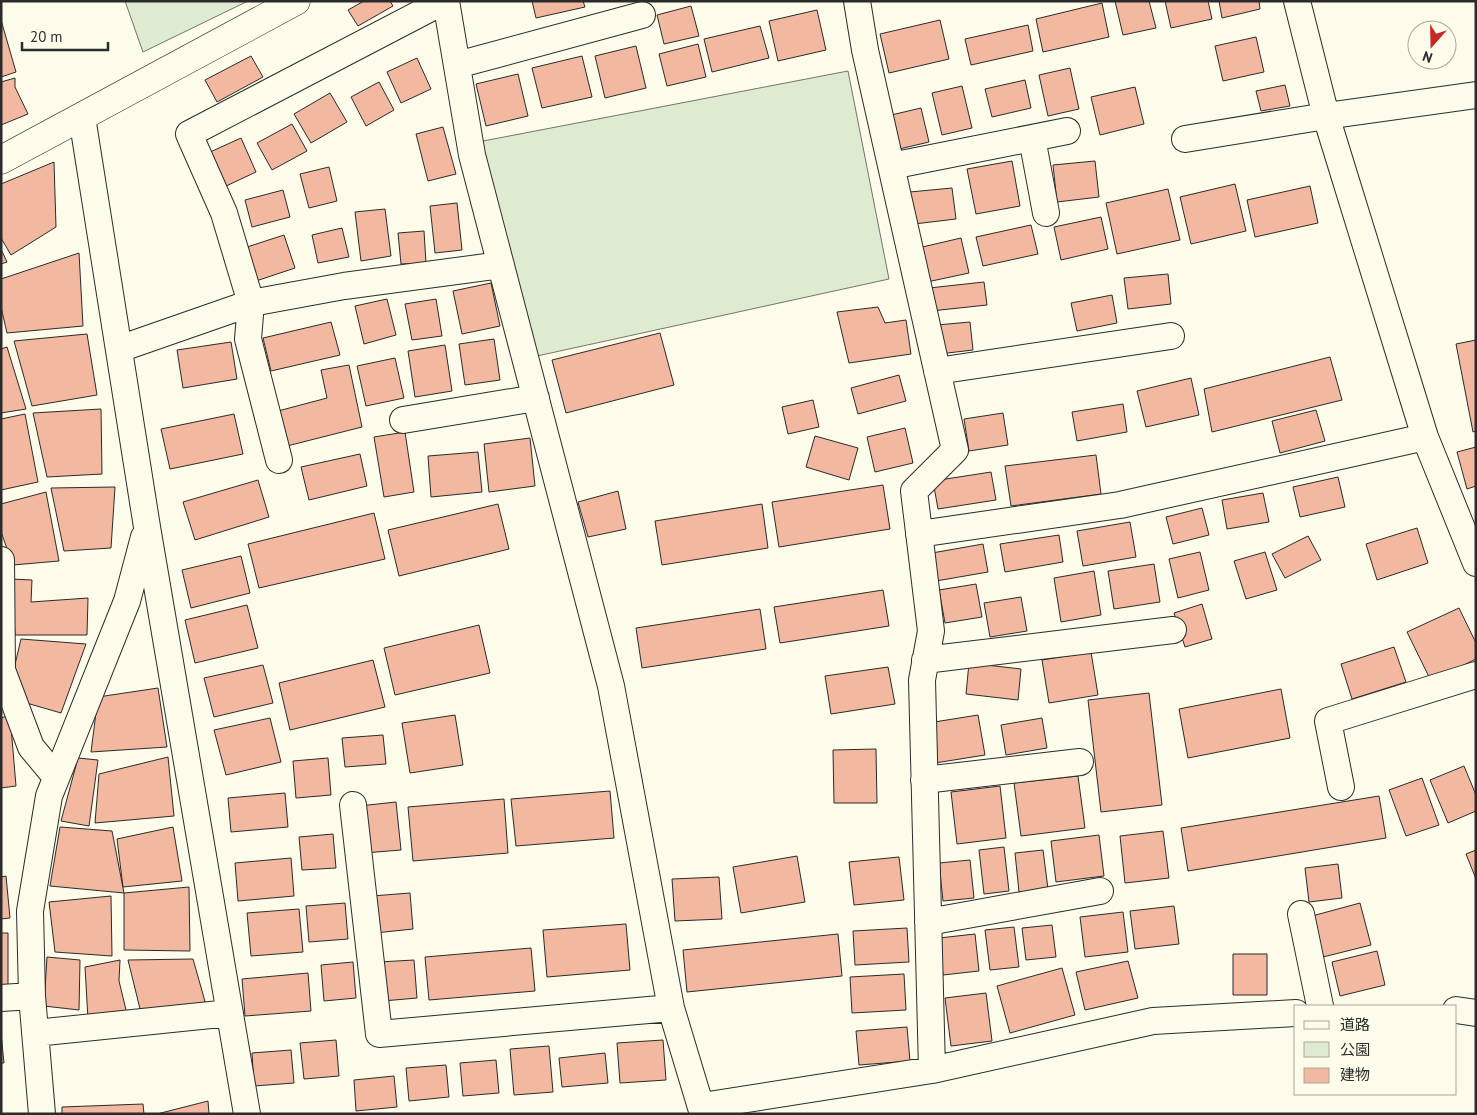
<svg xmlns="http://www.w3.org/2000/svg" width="1477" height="1115" viewBox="0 0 1477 1115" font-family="'PT Sans','Noto Sans JP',sans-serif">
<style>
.green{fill:#deebd1;stroke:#74746e}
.building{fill:#f2b8a0;stroke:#2b2b2b}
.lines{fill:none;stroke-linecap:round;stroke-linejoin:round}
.street-casing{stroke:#2b2b2b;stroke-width:28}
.secondary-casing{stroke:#2b2b2b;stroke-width:29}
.street{stroke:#fdfbea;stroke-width:26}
.secondary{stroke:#fdfbea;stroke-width:28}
</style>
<rect width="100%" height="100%" fill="#fdfbea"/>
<path class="green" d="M125,1H248L143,52Z
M848,71L889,279L537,356L478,142Z"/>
<path class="building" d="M364,1H390L393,6L358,26L348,10Z
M532,1H583L585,7L536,18Z
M1115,1H1149L1156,28L1123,35Z
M1165,1H1208L1212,19L1171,28Z
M1219,1H1259L1260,9L1222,18Z
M1102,3L1109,37L1043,52L1036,19Z
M691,6L699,36L664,44L657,15Z
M817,10L826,50L778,61L769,21Z
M1,20L16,72L1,77Z
M940,20L949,59L889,73L880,34Z
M1028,25L1033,51L971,65L965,39Z
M760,26L769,58L712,72L704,39Z
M1256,37L1264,72L1223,81L1215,46Z
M698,44L706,77L667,86L659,54Z
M636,46L646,88L605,98L595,56Z
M251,56L263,77L217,102L205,80Z
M582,56L592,97L542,108L532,68Z
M417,58L431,89L401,103L387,72Z
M1070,68L1079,109L1048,116L1039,75Z
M518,74L528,116L486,126L476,84Z
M15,78V87L28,114L1,125V82Z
M1025,80L1031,108L992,117L985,89Z
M379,82L394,110L366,126L351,97Z
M1285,85L1290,106L1261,111L1256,91Z
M962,86L972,128L942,135L932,93Z
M1135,87L1144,124L1100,135L1091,97Z
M330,93L347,122L311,143L294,114Z
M921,108L929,142L895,150L887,116Z
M292,124L307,151L272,170L257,143Z
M443,127L456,174L428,181L416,134Z
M241,138L256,172L224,187L208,153Z
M1012,161L1020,206L976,214L967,169Z
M1095,161L1099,197L1057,202L1053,165Z
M54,162L56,227L11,255L1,238V184Z
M329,167L337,201L309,208L300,174Z
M1235,184L1246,231L1191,244L1180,197Z
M1310,186L1318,223L1255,237L1247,200Z
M952,188L956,219L914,224L910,192Z
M1168,189L1180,240L1117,254L1106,203Z
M283,190L290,217L252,227L245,200Z
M457,203L462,250L435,253L430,206Z
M385,209L391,256L361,261L355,212Z
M1101,217L1108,249L1061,260L1054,227Z
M1031,225L1038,254L983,266L976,237Z
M342,228L349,257L318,263L312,235Z
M424,231L426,263L401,264L398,233Z
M284,235L295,268L253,282L241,249Z
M961,238L969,273L927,282L918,248Z
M1,249L7,262L1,264Z
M79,253L83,326L7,333L1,307V279Z
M1168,274L1171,304L1128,309L1124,278Z
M984,282L987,305L931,311L929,288Z
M491,283L500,326L462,334L453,291Z
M1112,295L1117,323L1077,331L1071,303Z
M387,299L396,335L364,344L355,306Z
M436,299L442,336L412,340L405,304Z
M878,307L885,323L906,320L911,354L849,363L837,312Z
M331,322L340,355L271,371L263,338Z
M970,322L973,350L939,354L937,325Z
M660,333L674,385L566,413L552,360Z
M87,334L97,395L32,406L14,341Z
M494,339L500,380L465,385L459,344Z
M1476,340V431L1473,432L1456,344Z
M231,342L237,379L183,388L177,350Z
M445,345L452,391L415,397L408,351Z
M7,347L26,409L1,413V349Z
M1330,357L1342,400L1212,432L1204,389Z
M395,358L404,398L366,406L357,366Z
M349,365L362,427L287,446L278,411L327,398L321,370Z
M899,375L906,401L858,414L851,388Z
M1191,378L1199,415L1146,427L1137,391Z
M813,400L819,427L788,434L782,407Z
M1123,404L1127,432L1077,441L1072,412Z
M101,409L102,474L47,477L33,413Z
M1316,410L1325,441L1280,453L1272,421Z
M1003,413L1008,445L969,451L964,419Z
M25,414L38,482L1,490V419Z
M234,414L243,454L170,469L161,429Z
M905,428L913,463L875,472L867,437Z
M405,432L414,492L384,497L374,437Z
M815,436L858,448L849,480L806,467Z
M530,438L535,486L489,492L484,444Z
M1476,447V486L1467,489L1457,452Z
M478,452L482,492L431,497L428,456Z
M360,454L367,486L309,500L301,467Z
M1096,455L1101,494L1011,506L1005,466Z
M991,472L996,500L938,509L933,481Z
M1338,477L1345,507L1300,517L1293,487Z
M258,480L269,517L195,540L183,502Z
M883,485L890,529L779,547L772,502Z
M115,487L111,548L64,551L51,488Z
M618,491L626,529L588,537L578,502Z
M46,492L59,561L13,565L1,532V504Z
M1263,493L1269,522L1227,529L1222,500Z
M498,504L509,549L399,576L388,530Z
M762,504L768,548L662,565L655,521Z
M1202,508L1209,535L1173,544L1166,517Z
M374,513L385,559L259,588L248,544Z
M1130,522L1136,557L1083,566L1077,531Z
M1417,528L1428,563L1377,580L1366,544Z
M1059,535L1063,562L1005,572L1000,544Z
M1308,536L1321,560L1285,578L1272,554Z
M983,544L988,572L936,581L932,553Z
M1200,552L1209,590L1178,598L1169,559Z
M1265,552L1277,590L1246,599L1234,561Z
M241,556L250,593L191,608L182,570Z
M1154,564L1160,602L1114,609L1108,571Z
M1094,571L1101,615L1061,622L1054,578Z
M11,579L32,580L31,602L88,598L87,635H15Z
M976,584L982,617L945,623L939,590Z
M883,590L889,626L780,643L774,607Z
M1021,597L1027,631L990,637L984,603Z
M1202,604L1212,639L1185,647L1174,613Z
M247,605L258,648L195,663L185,620Z
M1459,608L1476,643V659L1431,681L1407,632Z
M760,609L766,649L642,668L636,628Z
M479,625L490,673L395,695L384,648Z
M21,639L86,644L61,713L23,702L13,673Z
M1394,647L1406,682L1352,699L1341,664Z
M1091,652L1098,695L1049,703L1042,660Z
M373,660L385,707L290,730L279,683Z
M969,663L1021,669L1018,700L966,694Z
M263,665L273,703L214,717L204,678Z
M888,667L895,704L831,714L825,676Z
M158,688L167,747L91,752L98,697Z
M1281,689L1290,738L1188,758L1179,709Z
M1149,693L1162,805L1101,812L1088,700Z
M10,715L16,786L1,788V718Z
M455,715L463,765L410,773L402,723Z
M978,715L985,755L935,763L928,723Z
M270,718L281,762L226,775L214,730Z
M1042,718L1047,748L1006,755L1001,725Z
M383,735L386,764L345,767L342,738Z
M876,749L877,803H834L833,750Z
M168,757L174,816L95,823L99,774Z
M78,758L98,760L89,826L61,821Z
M328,758L331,795L296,798L293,761Z
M1464,766L1476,795V811L1448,823L1430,780Z
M1078,776L1085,828L1021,836L1014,783Z
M1422,778L1439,825L1406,836L1389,790Z
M1000,786L1006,838L957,844L951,792Z
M610,791L614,838L516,846L511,799Z
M285,793L288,827L231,832L228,798Z
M1379,796L1386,838L1188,871L1181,828Z
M504,799L508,853L413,861L408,807Z
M396,802L401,850L364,853L359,806Z
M60,827L112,831L124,893L50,886Z
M173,827L182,881L123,887L117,839Z
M1163,831L1169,878L1125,883L1120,836Z
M333,834L336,868L302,870L299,837Z
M1099,835L1104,876L1056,882L1051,841Z
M1004,847L1009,891L984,894L979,850Z
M1043,850L1048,889L1019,892L1015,853Z
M1476,850V879L1466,854Z
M797,856L805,902L741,913L733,867Z
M899,857L904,900L854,905L849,862Z
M291,858L294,896L238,901L235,863Z
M970,860L974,898L943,901L939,863Z
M1338,864L1342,898L1309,902L1305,868Z
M6,876L10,918L1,919V877Z
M719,877L722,919L675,921L672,879Z
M189,887L190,951L124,950V893Z
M410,893L413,929L375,933L372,896Z
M111,896L112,956L55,952L49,902Z
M345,903L348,939L309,942L306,906Z
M1360,903L1371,945L1323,957L1312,916Z
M1174,906L1179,944L1135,949L1130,911Z
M299,909L303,952L251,956L247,913Z
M1123,912L1128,952L1085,957L1080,917Z
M626,924L630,970L547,977L543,930Z
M1052,925L1056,957L1026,960L1022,928Z
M1014,927L1019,967L990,970L985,930Z
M907,928L909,962L855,965L853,931Z
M1,933H8V988H1Z
M838,934L842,976L687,992L683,950Z
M975,934L979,971L943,975L939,938Z
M531,948L535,991L429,1000L425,957Z
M1377,951L1385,985L1340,996L1332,962Z
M1233,954H1267V995H1233Z
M47,957L80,960L79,1010L44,1006Z
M193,959L206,1005L141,1013L128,960Z
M120,960L119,981L127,1014L88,1019L85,967Z
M414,960L417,998L383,1001L379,962Z
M1128,961L1138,998L1085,1010L1076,972Z
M353,962L356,998L324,1001L321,965Z
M1062,968L1075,1015L1010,1033L997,986Z
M308,973L311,1011L245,1016L242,979Z
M904,974L906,1010L852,1013L850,977Z
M986,993L992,1041L951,1046L945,998Z
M907,1027L910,1061L859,1065L856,1031Z
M1,1033L4,1063H1Z
M336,1040L339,1076L304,1079L300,1043Z
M663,1040L666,1080L620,1083L617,1043Z
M549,1046L553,1092L514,1095L510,1049Z
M291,1050L294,1083L254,1086L252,1053Z
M605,1053L608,1083L562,1087L559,1058Z
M496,1060L499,1093L463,1096L460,1063Z
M446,1065L449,1097L409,1101L406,1068Z
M394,1076L397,1107L356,1111L354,1080Z
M208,1101L209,1114H157Z
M143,1104L144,1114H62V1107Z"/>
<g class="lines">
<g class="street-casing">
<path id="street" d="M446,1L472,155L611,686L671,1008L703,1114
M857,1L865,50L955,450L914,491L931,631L922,680L932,1070
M1297,1L1326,116L1425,437L1476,563
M457,65L642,15
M82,117L147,527L247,1114
M1032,138L1046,213
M1185,139L1326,116L1476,95
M891,166L1067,131
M119,349L251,303L344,286L501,265
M937,371L1171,336
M403,420L536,398
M279,460L248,339L251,303L224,213L189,134L444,1
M919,534L1120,505L1425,437
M1,560L2,670L31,747L56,777
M925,660L1173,630
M924,780L1080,762
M1341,787L1328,721L1476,675
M353,805L379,1034L671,1008
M1301,914L1320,1006
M928,922L1100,891
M1,998L32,996
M1456,1010L1476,1013
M35,1033L230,1013
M702,1106L932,1070L1153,1021L1296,1013
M42,1114L32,996L30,911L49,796L127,601L144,537"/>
</g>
<g class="secondary-casing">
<path id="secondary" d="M1,160L296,1"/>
</g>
<use href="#street" class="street"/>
<use href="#secondary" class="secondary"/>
</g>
<rect width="1477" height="1115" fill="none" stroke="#2b2b2b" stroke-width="5"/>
<rect x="1294" y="1005" width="162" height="90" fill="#fdfbea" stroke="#a9a89e"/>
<rect x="1304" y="1021" width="25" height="8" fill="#fdfbea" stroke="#a9a89e"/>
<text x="1340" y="1030" font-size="15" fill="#2b2b2b">道路</text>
<rect x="1304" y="1042" width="25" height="15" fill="#deebd1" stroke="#a9a89e"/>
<text x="1340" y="1055" font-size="15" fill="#2b2b2b">公園</text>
<rect x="1304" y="1068" width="25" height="15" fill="#f2b8a0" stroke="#a9a89e"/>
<text x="1340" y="1080" font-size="15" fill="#2b2b2b">建物</text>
<g transform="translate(1432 45) rotate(200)"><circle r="24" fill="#fdfbea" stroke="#a9a89e"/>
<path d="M0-4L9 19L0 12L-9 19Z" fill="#c62828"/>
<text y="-8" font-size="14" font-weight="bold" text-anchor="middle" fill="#2b2b2b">N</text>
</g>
<path d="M22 42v8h86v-8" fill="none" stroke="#2b2b2b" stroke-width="2.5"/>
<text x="30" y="42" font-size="15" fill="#2b2b2b" stroke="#fdfbea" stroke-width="4" paint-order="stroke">20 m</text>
</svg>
